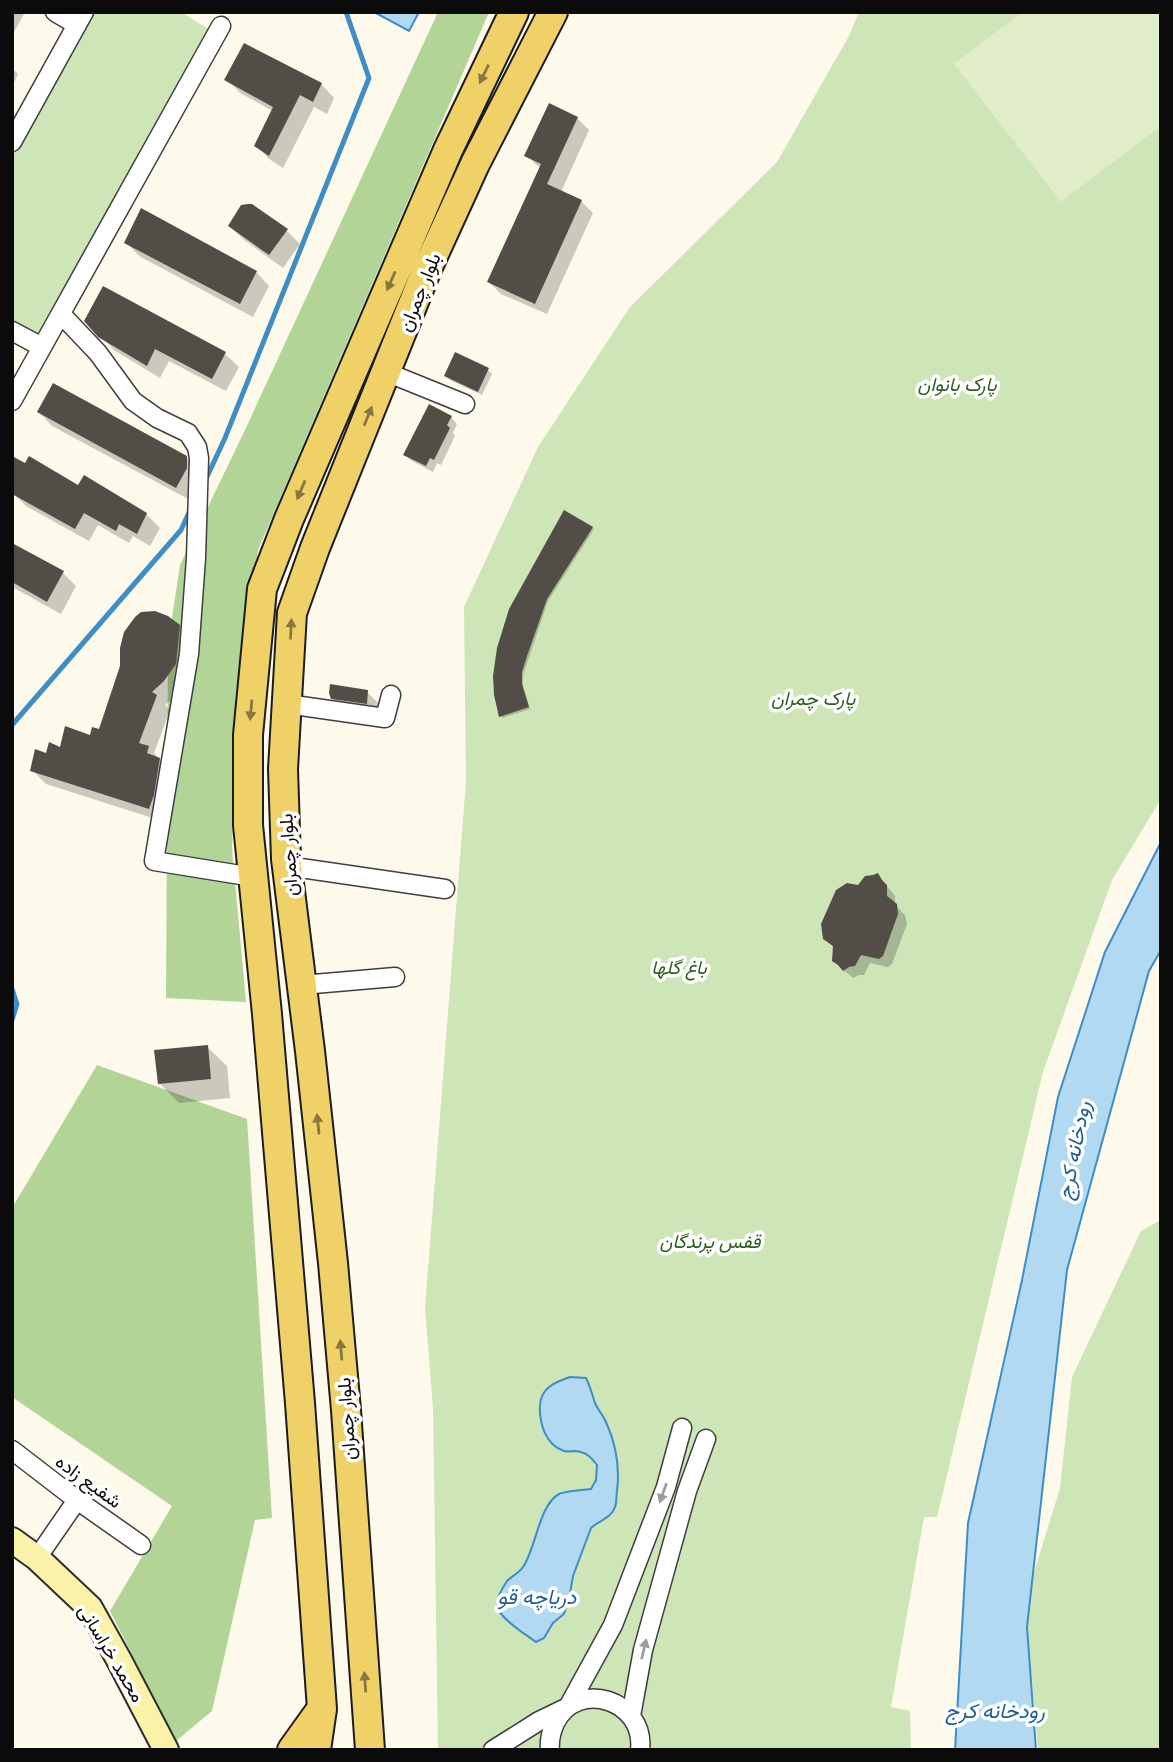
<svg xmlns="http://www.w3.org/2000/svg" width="1173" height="1762" viewBox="0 0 1173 1762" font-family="'Noto Serif',Vazirmatn,serif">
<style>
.green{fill:#cee5b7}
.forest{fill:#b2d597}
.pitch{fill:#e0edc8}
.water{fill:#b2d9f2;stroke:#3e8dc5;stroke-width:2}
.shadow{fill:#0003}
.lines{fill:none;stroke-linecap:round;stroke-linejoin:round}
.stream{stroke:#3e8dc5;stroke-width:5}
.building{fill:#534d48}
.street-casing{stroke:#3e3e3e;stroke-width:21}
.secondary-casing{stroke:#2d2d2d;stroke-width:28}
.primary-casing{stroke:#1c1c1c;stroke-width:32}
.street{stroke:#fff;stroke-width:18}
.secondary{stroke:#faf2a9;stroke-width:24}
.primary{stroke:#f0d168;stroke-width:28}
.oneway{fill:#89783e}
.oneway2{fill:#9d9d9d}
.labels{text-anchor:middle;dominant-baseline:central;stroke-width:7;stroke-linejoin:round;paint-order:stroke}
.street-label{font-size:19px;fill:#0b0b0b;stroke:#fff}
.park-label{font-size:19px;font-style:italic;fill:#2c5e20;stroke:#fff}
.water-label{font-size:21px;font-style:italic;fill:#1d5e95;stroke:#fff}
</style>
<rect width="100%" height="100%" fill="#fefaeb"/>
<path class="green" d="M94,12H181L210,30L36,336L12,322V155Z
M859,12H1161V799L1112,880L1043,1072L937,1517H924L891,1707L910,1711L911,1750H438L433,1408L425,1308L466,781L464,607L538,447L630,307L777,162L849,36Z
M1161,1220V1750H1038L1025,1602L1060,1488L1072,1377L1141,1231Z"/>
<path class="forest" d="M438,12H489L258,550L238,693L232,849L246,1002L166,998L168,644L180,565L244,432Z
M97,1065L247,1119L272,1518L255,1520L212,1711L176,1741L110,1611L172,1506L12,1397V1208Z"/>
<path class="pitch" d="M1022,12H1161V126L1061,202L954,64Z"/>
<path class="water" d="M374,12H419L409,31Z
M1161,842V950L1149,971L1067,1270L1027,1627L1036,1750H955L968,1523L1022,1280L1058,1097L1105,952Z
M570,1377L586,1378C590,1386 592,1394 595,1403C598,1410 603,1415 606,1422C616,1444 620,1467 617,1491C616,1496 617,1502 615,1507C611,1519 599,1520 591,1528L573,1576L569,1599L564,1614L553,1623L544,1638L536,1642C526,1635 499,1618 497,1606C496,1599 503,1587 507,1581C512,1576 519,1573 523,1567C536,1548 539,1505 559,1494C565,1491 583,1490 591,1489L596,1480L597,1465C590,1456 586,1452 575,1451C571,1451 567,1452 564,1451C545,1445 539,1422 540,1405C541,1388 555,1382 570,1377Z"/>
<path class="shadow" d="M12,12H25L12,36Z
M12,68L18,74L12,87Z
M227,79L321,84L334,98L327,114L314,107L283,168L269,159L256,145L273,111L240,93Z
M550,105L577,118L589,130L561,192L581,201L593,213L547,314L501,294L489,282L541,169L527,156Z
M230,226L286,230L300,244L283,268L243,239Z
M126,242L256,272L269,286L253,317L139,256Z
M103,289L225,354L239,367L226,391L169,361L160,378L114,350L86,321Z
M488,370L492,374L482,395L450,380L446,376Z
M39,412L186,457L200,471L190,500L52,426Z
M451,417L457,424L453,433L455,436L441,465L437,463L433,472L412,461L405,455Z
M78,487L146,514L160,528L150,546L133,536L129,543L98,525L89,541L26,506L13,493Z
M592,528L594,529L548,601L523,675V686L530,709L502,718L501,716L498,649Z
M12,545L63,573L76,586L61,614L12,587Z
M178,626L192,640L178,694L165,705L170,710L154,753L173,773L162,821L46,784L32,770L47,756L91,737L100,732Z
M367,692L386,711L353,718L333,698Z
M878,875L895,896V905L905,915L907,924L892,964L888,967L870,963L864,975H859L853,978L833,961L835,948L825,939L859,887Z
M207,1047L227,1066L230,1098L179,1103L159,1083Z"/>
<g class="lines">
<path class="stream" d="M205,481L225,438L369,78L346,12
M12,725L181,530L191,508
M12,989L17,1004L12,1020"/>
</g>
<path class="building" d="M244,43L322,83L313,102L300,95L269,156L254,146L273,107L224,80Z
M549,103L578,117L547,184L582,200L535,304L487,282L541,164L524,156Z
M248,204H252L288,229L269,255L228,226L241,205Z
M141,208L257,271L240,304L124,243Z
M103,286L226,352L212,379L155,349L147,366L98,337L84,321Z
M455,352L489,368L478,392L444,376Z
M53,383L187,456V468L176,488L37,412Z
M429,404L452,416L447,425L450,428L434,460L430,458L426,466L403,455Z
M12,456L25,463L29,456L78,485L84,475L147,513L137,534L119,524L116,531L84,513L75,529L12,494Z
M564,510L593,527L547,599L527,656L522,672V684L529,707L499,717L494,695L493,676L497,648L509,609Z
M12,543L64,571L47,602L12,582Z
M155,611L168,616L180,625L176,664L164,681L152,692L157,695L139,743L149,746L147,753L160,758L154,795L149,809L30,771L35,749L46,753L49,742L60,747L65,726L90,735L92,727L99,729L120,666V648L124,632L135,617L141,612Z
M330,684L368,690L367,704L331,699L329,693Z
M878,873L882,880L887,885V896L897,904L898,914L883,956L879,959L861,955L855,966L849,967L843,971L838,965L832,961L833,946L823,939L821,924L836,890L847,883L858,885L865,876L873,875Z
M208,1045L211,1079L158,1084L154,1050Z"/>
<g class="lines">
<g class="street-casing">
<path id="street" d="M55,12L77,25
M12,142L84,12
M61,314L98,353L133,401L157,418L188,433L197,447L199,458L196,558L189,654L154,861L253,877
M12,331L42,347
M386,372L465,404
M12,401L221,26
M287,704L385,718L391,695
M287,866L445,889
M302,985L395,977
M12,1450L77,1500L141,1545
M37,1558L77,1500
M631,1716L643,1650L687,1491L706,1439
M493,1750L539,1721L568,1707L613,1625L666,1487L682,1428
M550,1750C549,1740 551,1732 555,1723C577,1678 646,1700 640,1750"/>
</g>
<g class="secondary-casing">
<path id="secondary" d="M12,1540L37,1558L90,1608L119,1660L166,1750"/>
</g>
<g class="primary-casing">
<path id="primary" d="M292,1750L320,1711
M316,1750L322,1709L300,1403L267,1014L248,825V735L262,589L289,519L448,150L514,12
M370,1750L346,1410L333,1263L310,1051L286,859L283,769L292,613L315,548L427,269L475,164L553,12"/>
</g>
<use href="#street" class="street"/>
<use href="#secondary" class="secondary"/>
<use href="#primary" class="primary"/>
</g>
<defs><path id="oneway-solid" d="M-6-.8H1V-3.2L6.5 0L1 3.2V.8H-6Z" transform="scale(1.75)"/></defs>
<g class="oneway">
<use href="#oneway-solid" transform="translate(484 74) rotate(116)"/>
<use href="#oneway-solid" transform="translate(391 281) rotate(114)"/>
<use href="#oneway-solid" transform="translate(368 416) rotate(-68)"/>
<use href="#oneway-solid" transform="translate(301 490) rotate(113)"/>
<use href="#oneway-solid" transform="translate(291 629) rotate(-87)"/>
<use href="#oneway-solid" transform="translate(251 710) rotate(95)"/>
<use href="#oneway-solid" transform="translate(318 1124) rotate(-96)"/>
<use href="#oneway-solid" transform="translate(341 1350) rotate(-95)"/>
<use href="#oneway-solid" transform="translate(365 1682) rotate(-94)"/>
</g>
<g class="oneway2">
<use href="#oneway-solid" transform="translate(663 1493) rotate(110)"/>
<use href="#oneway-solid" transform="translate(644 1649) rotate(-77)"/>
</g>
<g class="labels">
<g class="street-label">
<text transform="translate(419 292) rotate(-68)">بلوار چمران</text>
<text transform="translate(288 855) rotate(-94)">بلوار چمران</text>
<text transform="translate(346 1419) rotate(-94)">بلوار چمران</text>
<text transform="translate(89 1481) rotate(36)">شفیع زاده</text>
<text transform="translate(112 1653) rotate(59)">محمد خراسانی</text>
</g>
<g class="park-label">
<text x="957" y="384">پارک بانوان</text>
<text x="813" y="698">پارک چمران</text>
<text x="679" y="967">باغ گلها</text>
<text x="710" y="1241">قفس پرندگان</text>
</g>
<g class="water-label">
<text transform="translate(1073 1150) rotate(-79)">رودخانه کرج</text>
<text x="537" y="1596">دریاچه قو</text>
<text x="995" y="1710">رودخانه کرج</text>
</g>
</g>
<rect width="1173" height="1762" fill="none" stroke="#0b0b0b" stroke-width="28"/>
</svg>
